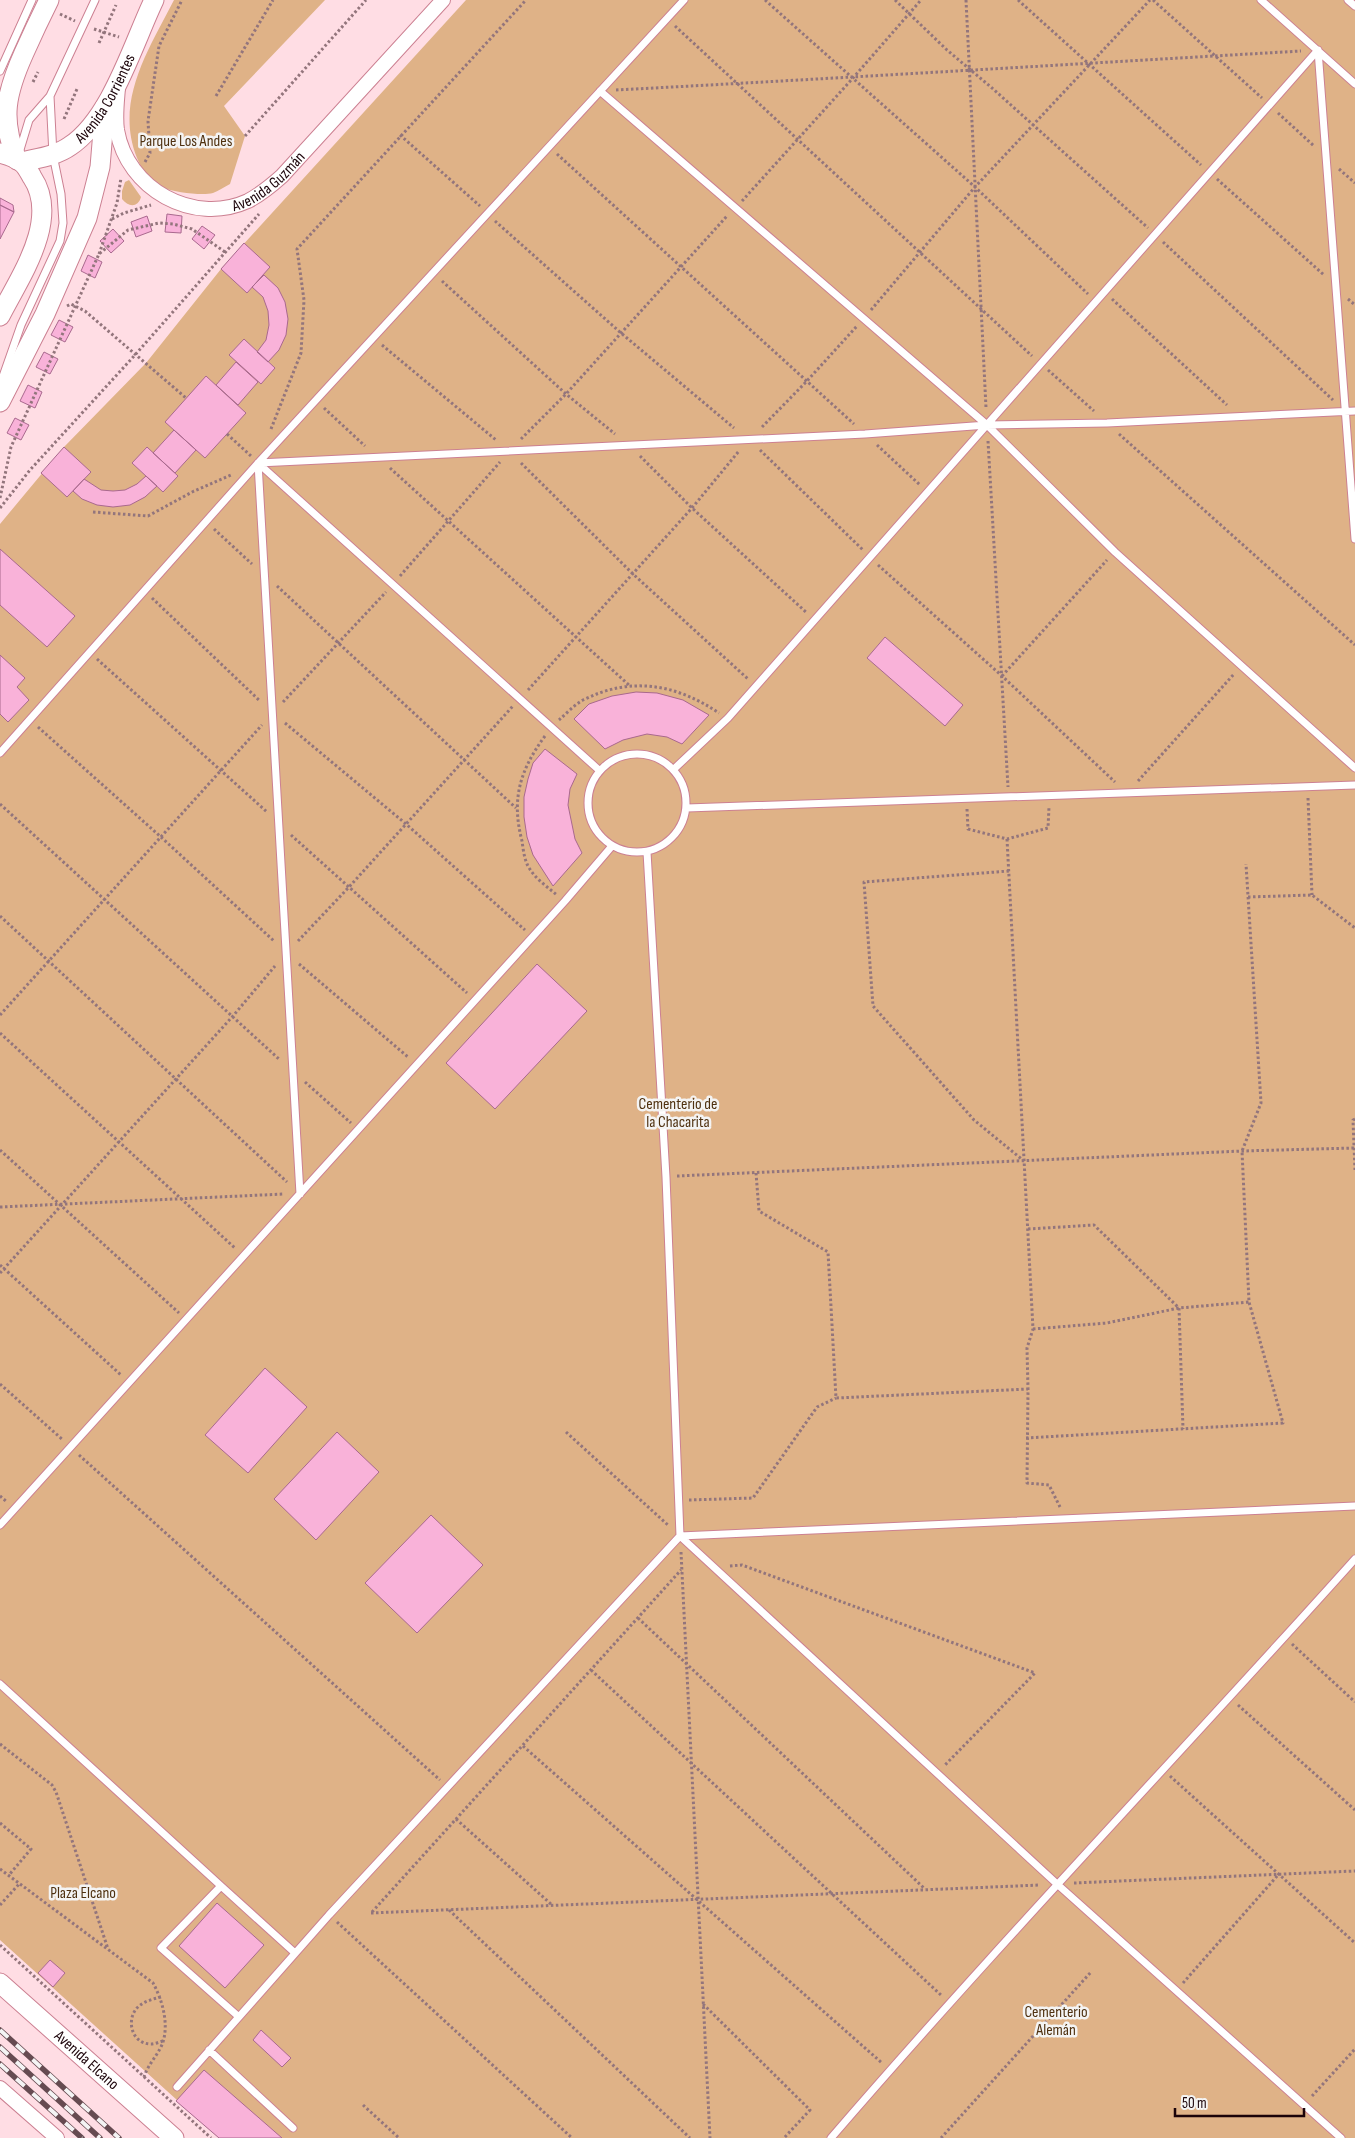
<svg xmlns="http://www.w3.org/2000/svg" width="1355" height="2138" viewBox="0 0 1355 2138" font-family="'Sofia Sans Condensed',sans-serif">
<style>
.green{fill:#dfb287}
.building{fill:#f9b2d9;stroke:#a9698e}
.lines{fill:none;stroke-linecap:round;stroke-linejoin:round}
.lane-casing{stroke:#cc8092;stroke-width:9}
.street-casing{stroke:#cc8092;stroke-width:16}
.secondary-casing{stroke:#cc8092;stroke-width:21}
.path{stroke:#93757c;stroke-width:3;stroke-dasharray:2.5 2.5;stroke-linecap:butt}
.lane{stroke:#fff;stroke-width:7}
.street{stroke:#fff;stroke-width:14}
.secondary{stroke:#fff;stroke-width:19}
.rail-casing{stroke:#664b51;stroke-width:5.5}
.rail{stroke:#f4f4f4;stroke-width:4;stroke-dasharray:11;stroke-linecap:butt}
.labels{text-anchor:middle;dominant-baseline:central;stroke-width:5;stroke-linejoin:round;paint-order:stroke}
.street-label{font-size:16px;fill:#1b0309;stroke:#f4f4f4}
.park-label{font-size:16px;fill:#4f3110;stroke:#f4f4f4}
</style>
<rect width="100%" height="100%" fill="#ffdde4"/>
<path class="green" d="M174,0H325L224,106L245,136L230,184C224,187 218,191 213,193C202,196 174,192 164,188C149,182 143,172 137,158C114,101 149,49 174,0Z
M466,0H1355V2138H219L0,1940V524L64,447L146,363L221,269Z
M129,180L141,197C138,208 128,207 122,199V191L125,182Z"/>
<path class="building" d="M0,198L13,205L14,212L0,205Z
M0,205L14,212L0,239Z
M167,214L182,216L181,233L165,232Z
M147,216L152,231L136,237L131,222Z
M202,226L215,235L204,249L192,239Z
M113,229L124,241L111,253L100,241Z
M244,243L270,267L247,293L221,269Z
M88,255L102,262L95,278L81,271Z
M264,275L278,288L285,302L288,319L286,335L279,350L268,362L257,352L266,340L269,325L268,311L263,297L252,287Z
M59,320L73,327L65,342L51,335Z
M244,339L275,368L261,384L229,355Z
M44,352L58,359L50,374L36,367Z
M236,362L258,382L238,405L216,385Z
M206,376L246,413L205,458L165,422Z
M28,385L42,392L35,408L20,401Z
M15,418L29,425L21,440L7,433Z
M174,430L196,450L175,473L153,453Z
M64,447L91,472L67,497L41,473Z
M147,447L178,476L163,492L132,463Z
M146,476L157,486L145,497L130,505L113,507L97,505L82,499L73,491L84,479L101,490L113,491L125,490L137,484Z
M0,549L75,616L47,647L0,605Z
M885,637L963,705L945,726L867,658Z
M0,655L25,678L17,687L29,700L8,722L0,714Z
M636,692L657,693L683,700L709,715L682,744L667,737L647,734L623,740L605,749L574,719L589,704L612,696Z
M545,749L577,774L570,789L568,805L575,839L582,853L553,886L533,855L527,837L524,817V797L528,779L533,763Z
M537,964L587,1011L495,1109L446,1063Z
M265,1368L307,1407L248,1473L205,1435Z
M337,1432L379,1472L316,1540L274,1499Z
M431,1515L483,1565L417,1633L365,1583Z
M217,1903L264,1945L225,1988L179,1946Z
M50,1960L65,1973L53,1987L38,1973Z
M261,2030L291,2058L282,2067L253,2040Z
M204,2070L282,2138H219L176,2101Z"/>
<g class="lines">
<g class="lane-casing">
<path id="lane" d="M1261,0L1355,84
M1348,0L1355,6
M1318,50L1355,539
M0,71L32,0
M600,91L987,425L1115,552L1355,768
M19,153L29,120L50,96L95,0
M1,382L21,325L60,241L63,223L61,194L53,155L50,96
M258,463L865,434L987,425L1107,423L1355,411
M258,463L300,1194
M258,463L600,771
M0,753L258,463L684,0
M588 803a49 49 0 1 1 98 0a49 49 0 1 1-98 0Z
M674,769L728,718L1318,50
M687,808L1355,785
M647,852L666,1177L680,1536L1057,1884L1341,2138
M0,1525L565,901L612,846
M0,1684L221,1886L161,1948L239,2017
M221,1886L295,1953
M209,2050L293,2128
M177,2087L329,1915L680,1536L1355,1506
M831,2138C1001,1941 1181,1753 1355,1559"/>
</g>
<g class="street-casing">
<g id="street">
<path id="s1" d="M118,88C117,101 115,116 117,130C127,189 193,226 248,201C261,194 272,185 282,176L443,0"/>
<path d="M0,2088L57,2138"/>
</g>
</g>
<g class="secondary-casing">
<g id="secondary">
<path d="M0,153C7,155 15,157 21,162C26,165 29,172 32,177C61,220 19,278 0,316"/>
<path d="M17,160C0,119 6,93 24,53C32,35 40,18 49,0"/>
<path id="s2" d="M22,162C38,158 56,156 70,146C111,119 133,44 154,0"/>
<path d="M0,402L45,314L87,218L100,167L105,107"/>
<path id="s3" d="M0,1983L174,2138"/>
</g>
</g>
<path class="path" d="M765,0L975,187L1088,294
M895,0L947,50L992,88L1148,228
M966,0L986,408
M1018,0L1201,165
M1153,0L1262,98
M60,14L75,21
M675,26L1032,356
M94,29L119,37
M99,43L116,5
M33,82L38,72
M616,90C844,78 1073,64 1301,51
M216,96L273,0
M1278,113L1314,146
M64,119L77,89
M400,135L480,206
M245,136L366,0
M557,154L854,424
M145,162L150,153L148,121L159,46L182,0
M1339,169L1355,183
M1217,179L1324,275
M742,201L853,78L921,0
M112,219L124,213L151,205
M495,221L621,333L734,428
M1163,242L1333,400
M99,254L117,203L121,178
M442,281L566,394L615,434
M1112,299L1227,405
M1348,299L1355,305
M67,306L71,304L85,311L186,398
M871,310L975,187L1150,0
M382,345L496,440
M1048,370L1094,411
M324,408L365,446
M762,427L806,382L857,326
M271,429L301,353L304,300L297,249L526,0
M227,434L251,456
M1119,434L1355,645
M521,439L566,394L727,216
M988,441L1008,787
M877,445L920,485
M760,450L863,550
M640,456L692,508L807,613
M521,463L633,574L748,679
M390,468L630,686
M0,498L11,447L99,254L128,230L159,223L173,224L192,229L225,252
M0,508L30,470L135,355L259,214
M93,512L148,516L194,491L231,475
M214,529L252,564
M878,565L1002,676L1115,782
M400,576L500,462
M277,586L516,808
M152,598L260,701
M97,659L267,812
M1002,676L1107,560
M528,690L692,508L739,451
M283,702L386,592
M559,720C566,714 574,705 583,700C631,676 676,684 719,713
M285,723L406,824L525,930
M38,727L162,838L274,941
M545,736C520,770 511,799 522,841C523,848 524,857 527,864C533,877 546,886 557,895
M1138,781L1234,674
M1308,798L1312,895
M0,804L280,1060
M967,809L968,829L1007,839L1048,828L1049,807
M291,835L467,993
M1007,839L1033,1329L1027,1348L1028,1389L1027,1483L1049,1485L1060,1507
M1009,871L864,882L873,1006L974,1120L1024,1161
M1248,897L1312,895L1355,928
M0,916L287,1182
M298,941L349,887L513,706
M299,964L408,1057
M0,1015L262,725
M0,1033L236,1249
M305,1082L351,1123
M1355,1119L1353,1120L1355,1170
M0,1150L179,1313
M756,1173L759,1211L828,1252L836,1398L1028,1389
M677,1176L1242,1151L1354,1148
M0,1207L284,1194
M1028,1229L1094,1225L1179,1308L1183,1429
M0,1265L121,1375
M0,1273L233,1016L275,966
M1033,1329L1107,1323L1179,1308L1249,1302
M0,1384L63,1440
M566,1432L669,1526
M1026,1438L1283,1423L1249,1302L1242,1151L1261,1103L1246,864
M79,1455L440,1780
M0,1496L7,1502
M689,1500L753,1498L817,1407L836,1398
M681,1552L710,2138
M730,1566L742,1565L1035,1673L944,1766
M638,1618L925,1889
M1292,1644L1355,1702
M591,1670L942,1996
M1238,1705L1355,1810
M0,1744L52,1785L56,1792L108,1949
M523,1746L882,2063
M1170,1776L1355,1943
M456,1819L552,1905
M0,1823L31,1849L9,1875
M0,1869L153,1983C162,1999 169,2023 163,2042C159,2054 148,2064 144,2077
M1074,1883L1355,1871
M0,1905L20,1883
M449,1910L690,2138
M372,1912L681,1570
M371,1913L1040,1885
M337,1922L572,2138
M0,1945L211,2138
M1183,1983L1278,1875
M161,1997C153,1999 145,2001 139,2006C125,2018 131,2044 151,2044C155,2044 159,2042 163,2041
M703,2004L810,2110L784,2138
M1312,2096L1355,2049
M363,2105L399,2138
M941,2138L1091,1972"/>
<use href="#lane" class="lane"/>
<use href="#street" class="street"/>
<use href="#secondary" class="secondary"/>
<g class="rail-casing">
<path id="rail" d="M0,2030L119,2138
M0,2047L100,2138
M0,2064L82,2138"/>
</g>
<use href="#rail" class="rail"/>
</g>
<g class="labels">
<g class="street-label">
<text stroke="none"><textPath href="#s2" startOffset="111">Avenida Corrientes</textPath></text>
<text stroke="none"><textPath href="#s1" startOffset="241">Avenida Guzmán</textPath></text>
<text stroke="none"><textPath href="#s3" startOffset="116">Avenida Elcano</textPath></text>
</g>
<g class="park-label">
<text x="186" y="141">Parque Los Andes</text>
<text x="678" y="1104">Cementerio de<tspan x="678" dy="18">la Chacarita</tspan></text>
<text x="83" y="1893">Plaza Elcano</text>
<text x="1056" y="2012">Cementerio<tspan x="1056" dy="18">Alemán</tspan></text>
</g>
</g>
<path d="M1175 2108v8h129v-8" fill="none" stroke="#1b0309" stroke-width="2.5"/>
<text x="1182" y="2108" font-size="15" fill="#1b0309" stroke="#f4f4f4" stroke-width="4" paint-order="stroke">50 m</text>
</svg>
